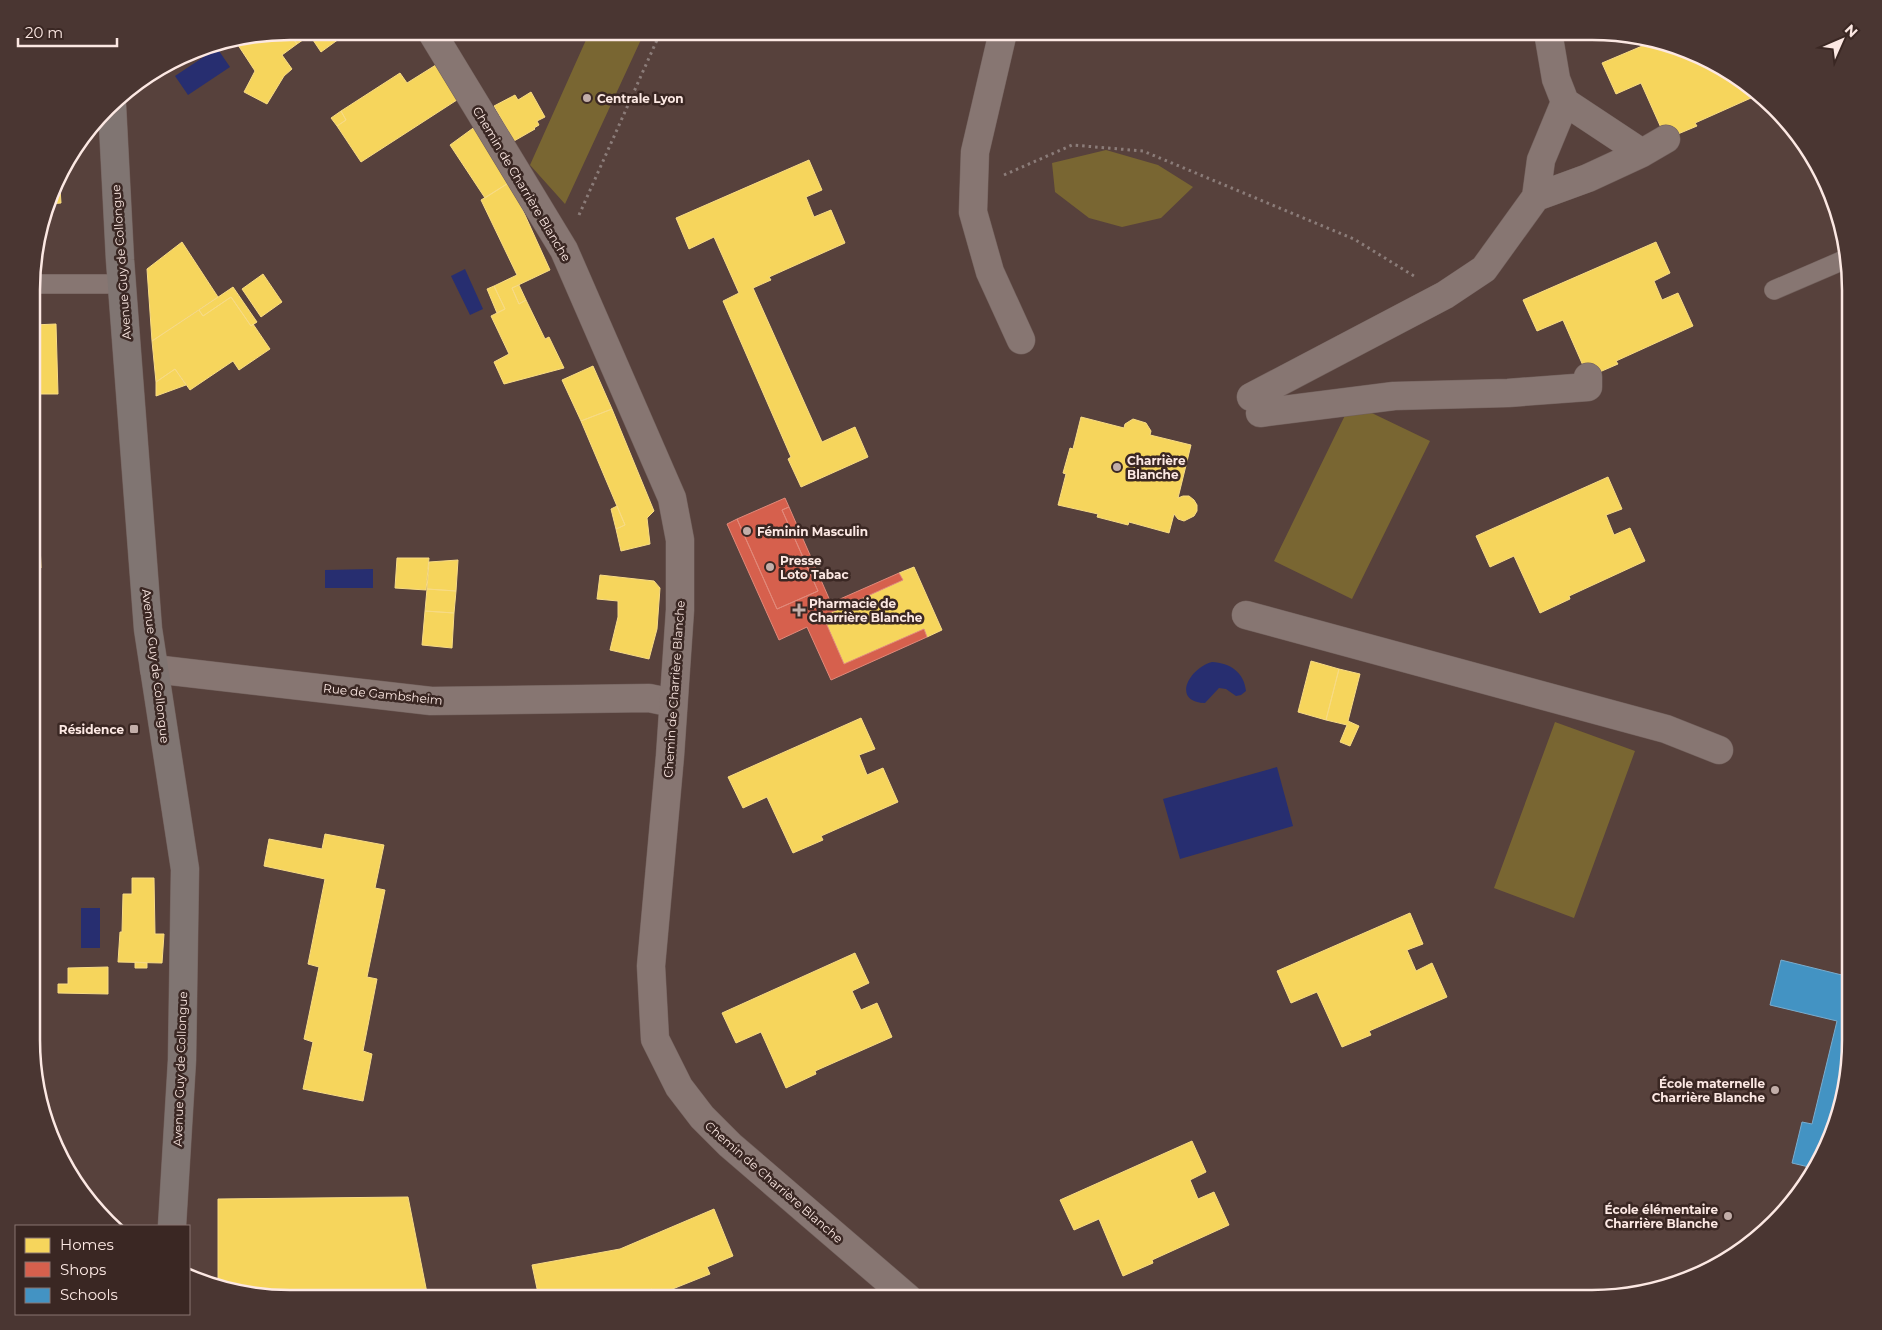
<svg xmlns="http://www.w3.org/2000/svg" width="1882" height="1330" viewBox="0 0 1882 1330" font-family="Montserrat,sans-serif">
<style>
.green{fill:#796632}
.water{fill:#272e70}
.homes{fill:#f6d55c;stroke:#f8db84}
.shops{fill:#d6604d;stroke:#e1897a}
.schools{fill:#4393c3;stroke:#7aaccd}
.lines{fill:none;stroke-linecap:round;stroke-linejoin:round}
.service-casing{stroke:#715f5b;stroke-width:20}
.pedestrian-casing{stroke:#715f5b;stroke-width:29}
.minor-casing{stroke:#715f5b;stroke-width:29}
.tertiary-casing{stroke:#715f5b;stroke-width:29}
.secondary-casing{stroke:#715f5b;stroke-width:29}
.path{stroke:#8b7c79;stroke-width:3;stroke-dasharray:2.5 4;stroke-linecap:butt}
.service{stroke:#877672;stroke-width:19}
.pedestrian{stroke:#877672;stroke-width:28}
.minor{stroke:#877672;stroke-width:28}
.tertiary{stroke:#877672;stroke-width:28}
.secondary{stroke:#807572;stroke-width:28}
.poi-dot{fill:#c2aea9;stroke:#3a2723;stroke-width:2}
.labels{text-anchor:middle;dominant-baseline:central;stroke-width:5;stroke-linejoin:round;paint-order:stroke}
.poi-label{font-size:12px;font-weight:bold;fill:#fce8e3;stroke:#3a2723;text-anchor:start}
.street-label{font-size:12px;fill:#fce8e3;stroke:#3a2723}
.rim{fill:none;stroke:#fce8e3;stroke-width:2.5}
</style>
<rect width="100%" height="100%" fill="#57413c"/>
<path class="green" d="M590,31H645L565,204L530,165Z
M1106,150L1158,165L1193,187L1161,218L1122,227L1089,218L1055,192L1052,163Z
M1351,403L1430,441L1352,599L1274,561Z
M1555,722L1635,751L1574,918L1494,888Z"/>
<path class="water" d="M217,48L230,67L188,95L175,76Z
M465,269L483,309L470,315L451,276Z
M373,569V588H325V570Z
M1212,662C1230,663 1244,672 1246,691L1241,695L1236,696L1226,689L1219,688L1205,703C1171,702 1189,668 1212,662Z
M1277,767L1293,826L1180,859L1163,799Z
M81,908H100V948H81Z"/>
<path class="homes" d="M307,31L310,35L297,44L288,32Z
M307,31H350L321,52Z
M288,32L297,44L282,55L292,69L284,76L267,104L244,92L255,71L236,42Z
M1654,41L1675,45L1750,85L1760,94L1695,123L1697,126L1666,139L1641,83L1616,94L1602,63Z
M439,63L460,98L361,162L337,126L346,120L341,111L400,73L407,83Z
M531,92L545,117L537,121L539,125L534,128L535,129L514,141L494,106L515,95L518,100Z
M341,111L346,120L337,126L331,118Z
M476,126L510,182L485,198L450,145Z
M809,160L822,190L806,197L814,217L831,210L845,243L769,277L771,280L753,288L822,442L855,427L868,457L801,487L788,459L791,457L723,301L739,293L714,237L689,249L676,218Z
M59,174L61,203L49,204L58,175Z
M510,182L550,270L512,288L519,304L526,300L545,339L549,337L564,368L504,384L494,362L509,354L491,316L505,309L494,286L517,275L481,200Z
M182,242L218,297L152,341L147,269Z
M1656,242L1670,273L1654,281L1662,300L1678,293L1693,326L1616,361L1618,364L1588,377L1563,320L1537,331L1523,300Z
M263,274L282,302L261,317L242,289Z
M519,285L526,300L519,304L512,288Z
M494,286L505,309L497,313L487,289Z
M233,287L257,322L251,326L231,297L203,316L199,310Z
M231,297L251,326L253,324L270,349L239,370L233,361L190,390L175,369L156,382L152,341L199,310L203,316Z
M56,324L58,394H33V325Z
M593,366L612,409L581,421L562,380Z
M175,369L186,385L156,396V382Z
M612,409L654,511L647,518L650,544L621,551L616,529L625,525L581,421Z
M1081,417L1124,428L1125,424L1133,419L1146,423L1151,431L1150,435L1191,445L1178,498L1183,496H1189L1194,500L1197,505V511L1194,516L1184,521L1178,519L1174,514L1169,533L1129,522L1128,525L1097,517L1098,514L1058,505L1066,474L1063,473L1070,448L1073,449Z
M1608,477L1622,509L1606,515L1614,535L1630,528L1645,561L1569,596L1570,599L1540,613L1514,556L1490,567L1476,536Z
M617,506L625,525L616,529L611,509Z
M33,518H39L41,568L33,569Z
M397,558H429L426,590L395,588Z
M458,560L456,591L427,589L429,562Z
M914,567L942,630L927,637L924,629L844,664L823,616L903,580L899,573Z
M600,575L654,581L660,588L657,629L649,659L610,650L618,617V601L597,599Z
M427,589L456,591L454,613L425,611Z
M425,611L454,613L452,648L422,645Z
M1311,661L1339,669L1326,720L1298,712Z
M1339,669L1360,674L1348,721L1359,726L1350,746L1340,742L1347,725L1326,720Z
M861,718L875,749L859,755L867,775L883,768L898,802L821,836L823,840L793,853L767,797L743,808L728,777Z
M325,834L384,845L375,888L385,890L367,977L377,979L363,1051L372,1054L363,1101L303,1089L313,1042L304,1039L319,967L308,964L325,879L264,866L269,839L322,849Z
M132,878H154L155,934H164L162,963L118,962L120,932H122L123,894H132Z
M1410,913L1423,944L1407,950L1416,971L1432,963L1447,997L1369,1031L1371,1035L1342,1047L1317,992L1291,1003L1277,971Z
M855,953L869,983L852,991L861,1010L877,1003L892,1037L815,1071L816,1074L786,1088L761,1032L736,1043L722,1013Z
M135,962L147,963V968H135Z
M108,967V994L58,993V984H68V968Z
M1192,1141L1206,1172L1190,1180L1198,1199L1214,1192L1229,1225L1152,1260L1153,1263L1123,1276L1099,1219L1074,1230L1060,1200Z
M408,1197L428,1298H339L337,1290H233L218,1287V1199Z
M714,1209L733,1256L707,1267L710,1274L655,1296L652,1289L630,1298H539L532,1265L620,1249Z"/>
<path class="shops" d="M785,498L789,507L782,510L818,591L777,609L737,519Z
M789,507L831,603L899,573L903,580L823,616L844,664L924,629L927,637L831,680L807,627L779,640L727,524L737,519L777,609L818,591L782,510Z"/>
<path class="schools" d="M1781,960L1850,977V1057L1837,1123L1813,1168L1792,1163L1802,1122L1812,1124L1837,1021L1770,1005Z"/>
<g class="lines">
<g class="service-casing">
<path id="service" d="M33,284H122
M1774,290L1846,259"/>
</g>
<g class="pedestrian-casing">
<path id="pedestrian" d="M1003,32L975,152L973,212L990,272L1021,340
M1548,32L1556,79L1565,102L1642,153L1666,139
M1536,197L1588,178L1642,153
M1251,397L1445,295L1484,269L1536,197L1541,160L1565,102
M1260,413L1394,396L1508,393L1588,387V377
M1246,615L1666,729L1719,750"/>
</g>
<g class="minor-casing">
<path id="minor" d="M154,669L431,701L649,698L673,703"/>
</g>
<g class="tertiary-casing">
<path id="tertiary" d="M431,31L564,250L672,498L680,540V610L670,756L651,966L655,1039L679,1087L702,1117L730,1145L908,1298"/>
</g>
<g class="secondary-casing">
<path id="secondary" d="M112,105L120,260L148,629L185,869L182,1060L172,1226"/>
</g>
<path class="path" d="M1004,175L1072,145L1143,151L1354,239L1414,276
M579,215L661,31"/>
<use href="#service" class="service"/>
<use href="#pedestrian" class="pedestrian"/>
<use href="#minor" class="minor"/>
<use href="#tertiary" class="tertiary"/>
<use href="#secondary" class="secondary"/>
</g>
<g class="poi-dot">
<circle cx="587" cy="98" r="5"/>
<circle cx="1117" cy="467" r="5"/>
<circle cx="747" cy="531" r="5"/>
<circle cx="770" cy="567" r="5"/>
<path d="M796.5 602.5h5v5h5v5h-5v5h-5v-5h-5v-5h5z"/>
<rect x="129" y="724" width="10" height="10" rx="2.5"/>
<circle cx="1775" cy="1090" r="5"/>
<circle cx="1728" cy="1216" r="5"/>
</g>
<g class="labels">
<g class="poi-label">
<text x="597" y="98">Centrale Lyon</text>
<text x="1127" y="460">Charrière<tspan x="1127" dy="14">Blanche</tspan></text>
<text x="757" y="531">Féminin Masculin</text>
<text x="780" y="560">Presse<tspan x="780" dy="14">Loto Tabac</tspan></text>
<text x="809" y="603">Pharmacie de<tspan x="809" dy="14">Charrière Blanche</tspan></text>
<text x="124" y="729" text-anchor="end">Résidence</text>
<text x="1765" y="1083" text-anchor="end">École maternelle<tspan x="1765" dy="14">Charrière Blanche</tspan></text>
<text x="1718" y="1209" text-anchor="end">École élémentaire<tspan x="1718" dy="14">Charrière Blanche</tspan></text>
</g>
<g class="street-label">
<text transform="translate(522 184) rotate(59)">Chemin de Charrière Blanche</text>
<text transform="translate(121 262) rotate(-94)">Avenue Guy de Collongue</text>
<text transform="translate(156 666) rotate(83)">Avenue Guy de Collongue</text>
<text transform="translate(674 689) rotate(-86)">Chemin de Charrière Blanche</text>
<text transform="translate(383 694) rotate(6)">Rue de Gambsheim</text>
<text transform="translate(180 1069) rotate(-88)">Avenue Guy de Collongue</text>
<text transform="translate(774 1182) rotate(41)">Chemin de Charrière Blanche</text>
</g>
</g>
<path d="M0 0H1882V1330H0ZM290 40H1592A250 250 0 0 1 1842 290V1040A250 250 0 0 1 1592 1290H290A250 250 0 0 1 40 1040V290A250 250 0 0 1 290 40Z" fill="#4a3632" fill-rule="evenodd"/>
<path class="rim" d="M290 40H1592A250 250 0 0 1 1842 290V1040A250 250 0 0 1 1592 1290H290A250 250 0 0 1 40 1040V290A250 250 0 0 1 290 40Z"/>
<rect x="15" y="1225" width="175" height="90" fill="#3a2723" stroke="#887470"/>
<rect x="25" y="1238" width="25" height="15" fill="#f6d55c" stroke="#887470"/>
<text x="60" y="1250" font-size="15" fill="#fce8e3">Homes</text>
<rect x="25" y="1262" width="25" height="15" fill="#d6604d" stroke="#887470"/>
<text x="60" y="1275" font-size="15" fill="#fce8e3">Shops</text>
<rect x="25" y="1288" width="25" height="15" fill="#4393c3" stroke="#887470"/>
<text x="60" y="1300" font-size="15" fill="#fce8e3">Schools</text>
<g transform="translate(1842 40) rotate(45)" stroke="#3a2723" stroke-width="4" paint-order="stroke">
<path d="M0-4L9 19L0 12L-9 19Z" fill="#fce8e3"/>
<text y="-8" font-size="14" font-weight="bold" text-anchor="middle" fill="#fce8e3">N</text>
</g>
<path d="M18 38v8h99v-8" fill="none" stroke="#fce8e3" stroke-width="2.5"/>
<text x="25" y="38" font-size="15" fill="#fce8e3" stroke="#3a2723" stroke-width="4" paint-order="stroke">20 m</text>
</svg>
